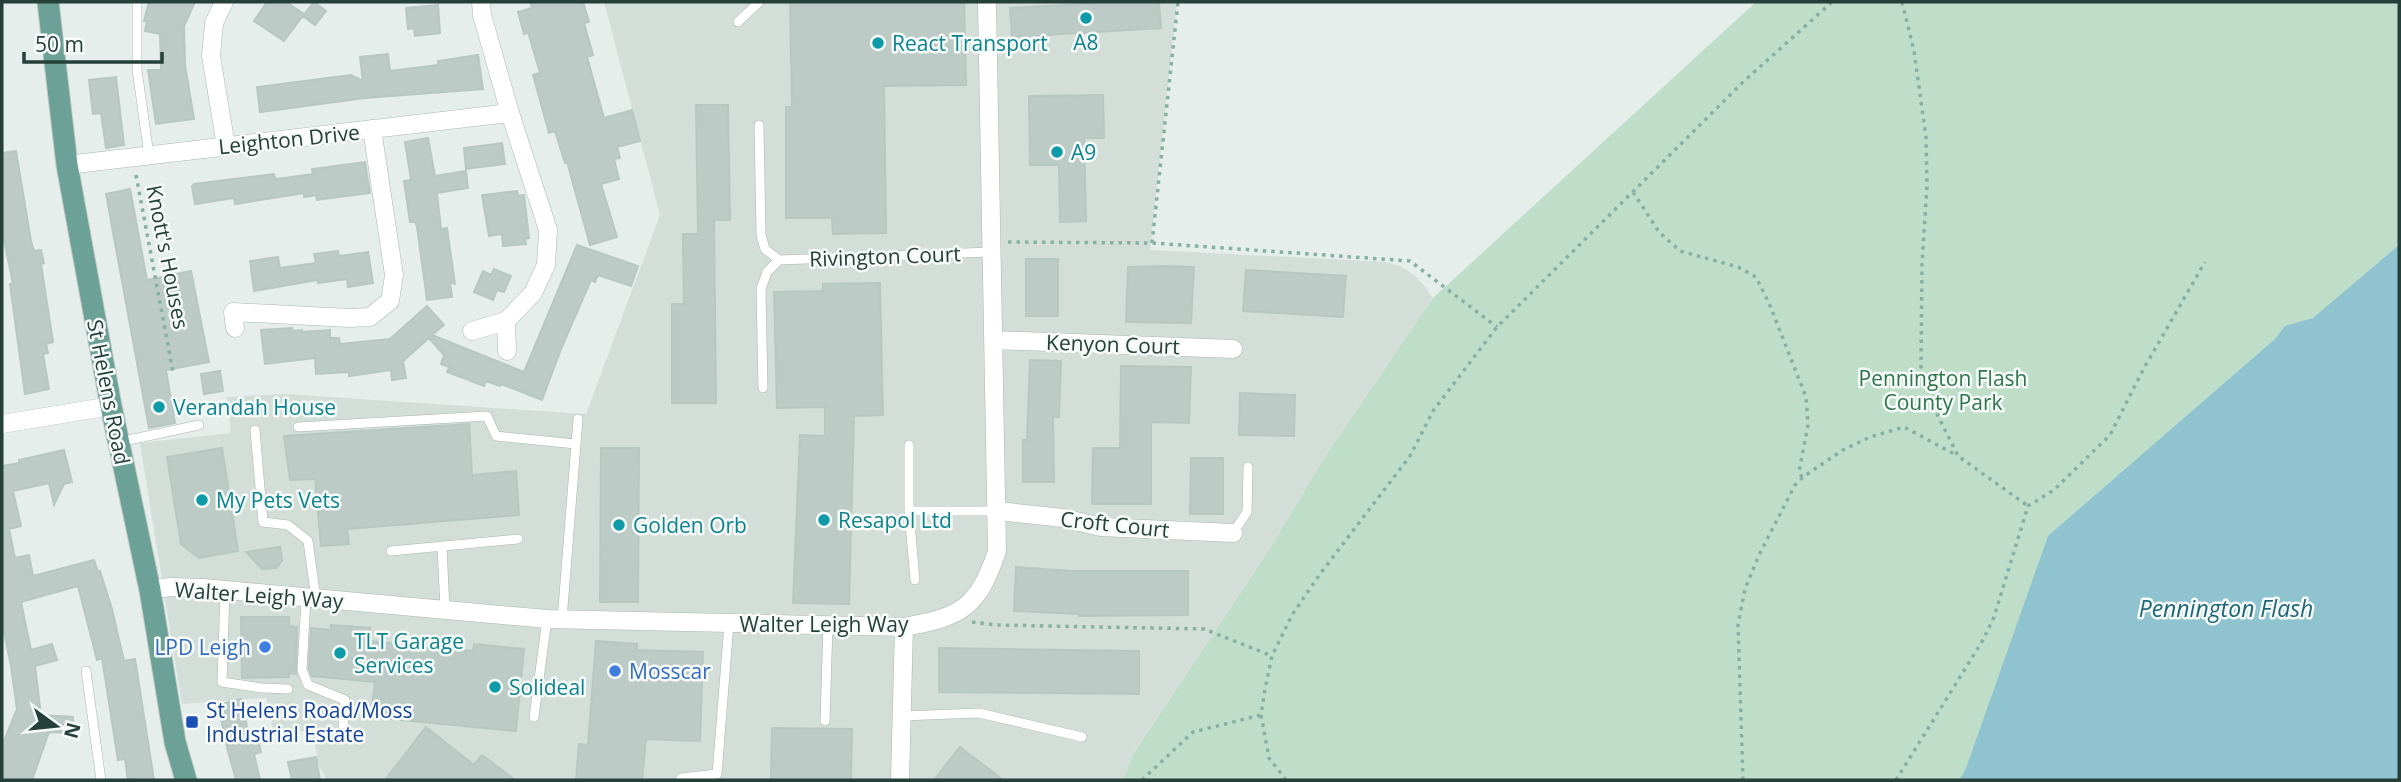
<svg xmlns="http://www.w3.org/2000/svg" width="2401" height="782" viewBox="0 0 2401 782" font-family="'Open Sans',sans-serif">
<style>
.built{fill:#d3ded9}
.green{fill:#bfdec9}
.water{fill:#90c3d0}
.building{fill:#bdcbc6;stroke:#b7c7c2;stroke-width:2}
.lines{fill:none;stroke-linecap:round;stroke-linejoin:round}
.service-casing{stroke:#a8b6b1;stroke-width:10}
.minor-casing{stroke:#a8b6b1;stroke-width:19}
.primary-casing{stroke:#c2c9c8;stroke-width:23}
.path{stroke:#87b0a5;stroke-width:3.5;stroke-dasharray:3.5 5;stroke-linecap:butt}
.service{stroke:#fff;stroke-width:9}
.minor{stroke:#fff;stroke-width:18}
.primary{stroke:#6ba196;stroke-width:21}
.culture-dot{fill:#0f9aa8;stroke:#f6faf8;stroke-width:2.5}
.shop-dot{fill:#3f7fe0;stroke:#f6faf8;stroke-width:2.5}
.transit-dot{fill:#1a4fb4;stroke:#f6faf8;stroke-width:2.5}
.labels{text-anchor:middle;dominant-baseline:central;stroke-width:5;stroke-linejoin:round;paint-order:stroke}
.culture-label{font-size:21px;fill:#0d838f;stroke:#f6faf8;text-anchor:start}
.street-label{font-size:21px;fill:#253f39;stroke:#f6faf8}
.park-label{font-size:21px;fill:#30754e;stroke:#f6faf8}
.shop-label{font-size:21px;fill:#366cbe;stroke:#f6faf8;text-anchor:end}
.transit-label{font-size:21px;fill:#164399;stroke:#f6faf8;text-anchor:start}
.water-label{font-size:23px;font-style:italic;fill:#20667a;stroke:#f6faf8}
</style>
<rect width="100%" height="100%" fill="#e5eeea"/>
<path class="built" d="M604,2H1177L1150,250L1387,262L1402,267L1415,276L1426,288L1433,298L1328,452L1265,556L1133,753L1123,780H327L319,766L312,730L274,735L266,698L182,704L140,443L231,433L227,397L285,394L586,414L660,215Z"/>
<path class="green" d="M1756,2H2399V780H1123L1133,754L1265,556L1328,452L1433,298Z"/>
<path class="water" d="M2399,245V780H1959L1965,771L2048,536L2275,339L2285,326L2313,318Z"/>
<path class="building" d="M149,2H195L184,26L185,65L194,119L156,124L148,70H161L160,34L145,31L147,21H144Z
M267,2H286L304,14L284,41L254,21Z
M314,2L326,11L315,25L303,16Z
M530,2H583L589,22L584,23L593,55L587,57L604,118L632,110L640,141L617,147L620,158L614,159L619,179L601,184L617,237L590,245L567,162L565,163L555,131L549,133L533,75L540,73L528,32L524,34L518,12L532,8Z
M790,2H964L966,85L884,86L886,233L833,234L832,218H786V107H792Z
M1116,2H1159L1161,28L1012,37L1010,8Z
M438,5L440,33L415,36L414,28L408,29L406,8Z
M388,54L390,71L438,65V61L478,55L483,89L365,98L260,112L257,87L351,75L363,81L360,57Z
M116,77L124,145L106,148L101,113L93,114L89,80Z
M1103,95L1104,138H1084L1086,221L1060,222L1059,165H1030L1029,96Z
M696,105H728L730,220H714L716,403H672V304H684L683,234H698Z
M428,138L435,176L466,171L468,188L437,193L441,229L447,228L455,284L450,282L452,297L427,300L417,227L415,222H410L404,181L411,180L405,142Z
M502,143L505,164L466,169L464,148Z
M16,151L31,241L34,251L41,250L44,263L41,264L53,342L46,344L48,353L43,354L49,389L25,394L10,284H13L2,230V153Z
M365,162L370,193L317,200L316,195L304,197V193L235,204L234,198L195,204L192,186L194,184L274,174L275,179L284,178L313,174L312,169Z
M130,189L147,280L191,271L209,362L166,370L175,423L149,428L106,194Z
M517,191L518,196L524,195L529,238L525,239L526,244L503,246L502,234L489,236L482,195Z
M577,245L638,266L631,286L598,275L595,282L591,280L561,349L542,400L501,384L500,386L486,381L484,386L447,372L449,367L441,364L444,355L429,338L403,361L406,378L392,380L391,370L349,376V372L316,374L315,358L265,364L261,330L292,328L293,331L302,330V332L330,330V338H339L340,344L390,339L427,306L444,325L432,335L524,372Z
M338,251L339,256L368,252L373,283L348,287L347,279L318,283V280L254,291L250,261L278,257L280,268L316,263L314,254Z
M1026,259H1058V316H1026Z
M1164,266L1194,267L1191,323L1126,322L1128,267Z
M494,269L511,276L504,292L497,290L493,300L474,292L483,271L491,275Z
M1246,270L1346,276L1343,317L1243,311Z
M880,283L883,415L854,416L849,604L793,603L800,435L825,436V407L777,408L774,292L823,291V284Z
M1030,360L1061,361L1059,417H1053L1054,482H1023V440H1027Z
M1121,366L1191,367L1189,423L1151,422V504H1092L1093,448H1120Z
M220,371L223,391L204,394L201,374Z
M1240,393L1295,395L1294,436L1239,435Z
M469,424L472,475L516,471L519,515L347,529L349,544L321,546L315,479L290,480L284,436Z
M222,448L238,551L199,558L181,544L167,457Z
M601,448H639L638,602H600Z
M64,450L72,482L64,484L54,505L49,483L13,491L21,526L9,529L15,558L29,555L33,576L94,560L98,572L100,571L112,609L124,661L135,659L154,780H128L125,759L118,760L102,658L97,660L78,586L21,602L31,650L52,644L57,660L35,666L41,715L73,717L72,733L49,732L32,780H2V746L17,709L11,666L2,623V466L19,463V460Z
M1191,458H1223V514H1190Z
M280,547L282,561L276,568L262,569L246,552Z
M1016,567L1070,571H1188V615L1079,616V614L1014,611Z
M241,617H289V626L297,627L296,674L289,673V677L242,678Z
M331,625L370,628L369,641L473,651L474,644L524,649L516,731L371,717L375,682L312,676L309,669L311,628L331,630Z
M596,641L637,644V650L703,652L700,741L646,739L642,780H576L579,744L588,745Z
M939,648L1139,651V694L939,692Z
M241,699L248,731L256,729L261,752L254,754L260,780H236L228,751L218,705Z
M426,727L474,765L482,755L515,780H385Z
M772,728L852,729L851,780H771Z
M960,747L1003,780H934Z
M316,757L320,780H292L288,762Z"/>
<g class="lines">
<g class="service-casing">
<path id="service" d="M137,2V70L149,155
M738,22L759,2
M759,125L761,235L765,249L779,260
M763,388L761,289L767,272L779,260L991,252
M298,427L487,416L496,436L576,444
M255,430L263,522L288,525L308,541L316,599
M119,442L199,425
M909,445V511H998
M909,511L915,580
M1233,533L1247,512L1248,467
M442,546L445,610
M391,551L518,539
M225,590L222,682L262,688L288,689
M306,598L302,670L308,685L345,700L343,732
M562,620L578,419
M86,671L101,780
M902,716L979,713L1082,737
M534,717L547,619
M825,721L828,625
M680,780L681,778L717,774L729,623"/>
</g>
<g class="minor-casing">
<path id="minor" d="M224,2L214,23L211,56L226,146
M67,165L510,113
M506,321L507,351
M235,328L233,312L349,318L370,317L390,301L394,275L372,129
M472,331L506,321L533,293L546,265L548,230L510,113L482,15L481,2
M994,340L1233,349
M2,424L111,406
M998,511L1063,518L1101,527L1233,533
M150,590L170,587L203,588L547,619L904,627C961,617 978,608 997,551L987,2
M900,780L904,627"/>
</g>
<g class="primary-casing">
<path id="primary" d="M48,2L67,165L111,406L150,590L175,742L186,780"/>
</g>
<path class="path" d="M1902,2L1914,51L1926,137L1927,186L1922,264L1921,367L1937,414L1958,456L2028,506
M136,175L173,372
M1633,192L1659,232L1680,251L1738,267L1756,277L1769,303L1806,397L1808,425L1799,472L1802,477
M1008,242L1152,243L1410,261L1497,327
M1152,243L1178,2
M972,622L996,625L1204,629L1272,656
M1142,780L1193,732L1261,715
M1286,780L1269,758L1261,715L1265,689L1272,656L1292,615L1320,574L1410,456L1433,411L1497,327L1742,83L1832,2
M1743,780L1738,624L1745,589L1759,555L1795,485L1803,477L1843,450L1870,437L1904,427L1956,455
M1896,780L1983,640L1994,617L2028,506L2054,490L2110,435L2144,368L2205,262"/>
<use href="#service" class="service"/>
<use href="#minor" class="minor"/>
<use href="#primary" class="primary"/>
</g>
<g class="culture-dot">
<circle cx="1086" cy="18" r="7"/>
<circle cx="878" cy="43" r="7"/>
<circle cx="1057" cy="152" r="7"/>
<circle cx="159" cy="407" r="7"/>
<circle cx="202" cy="500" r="7"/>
<circle cx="824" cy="520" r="7"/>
<circle cx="619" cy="525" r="7"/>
<circle cx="340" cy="653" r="7"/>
<circle cx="495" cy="687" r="7"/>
</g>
<g class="shop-dot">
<circle cx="265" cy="647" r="7"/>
<circle cx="615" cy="671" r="7"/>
</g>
<rect class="transit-dot" x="185" y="715" width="14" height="14" rx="3.5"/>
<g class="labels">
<g class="culture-label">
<text x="1086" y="42" text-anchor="middle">A8</text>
<text x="892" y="43">React Transport</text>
<text x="1071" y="152">A9</text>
<text x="173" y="407">Verandah House</text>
<text x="216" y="500">My Pets Vets</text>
<text x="838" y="520">Resapol Ltd</text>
<text x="633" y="525">Golden Orb</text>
<text x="354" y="641">TLT Garage<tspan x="354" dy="24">Services</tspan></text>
<text x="509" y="687">Solideal</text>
</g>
<g class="street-label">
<text transform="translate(289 139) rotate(-6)">Leighton Drive</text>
<text transform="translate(885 256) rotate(-2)">Rivington Court</text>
<text transform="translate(168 257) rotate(79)">Knott's Houses</text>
<text transform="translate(1113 344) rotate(2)">Kenyon Court</text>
<text transform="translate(109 392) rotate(79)">St Helens Road</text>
<text transform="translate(1115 524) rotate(6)">Croft Court</text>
<text transform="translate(259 595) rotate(4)">Walter Leigh Way</text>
<text x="824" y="624">Walter Leigh Way</text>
</g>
<g class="park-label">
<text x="1943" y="378">Pennington Flash<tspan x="1943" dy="24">County Park</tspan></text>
</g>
<g class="shop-label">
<text x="251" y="647">LPD Leigh</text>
<text x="629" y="671" text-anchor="start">Mosscar</text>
</g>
<g class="transit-label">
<text x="206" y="710">St Helens Road/Moss<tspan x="206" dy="24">Industrial Estate</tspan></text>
</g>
<g class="water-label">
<text x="2226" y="608">Pennington Flash</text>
</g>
</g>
<rect width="2401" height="782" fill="none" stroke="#253f39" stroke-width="7"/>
<g transform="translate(56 726) rotate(105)" stroke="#f6faf8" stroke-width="5" paint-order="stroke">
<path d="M0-5L12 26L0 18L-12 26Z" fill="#253f39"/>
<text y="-10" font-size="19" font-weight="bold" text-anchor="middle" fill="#253f39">N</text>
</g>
<path d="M24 52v10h138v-10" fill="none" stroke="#253f39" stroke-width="3.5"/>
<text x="35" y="52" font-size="21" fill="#253f39" stroke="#f6faf8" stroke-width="5" paint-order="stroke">50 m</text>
</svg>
